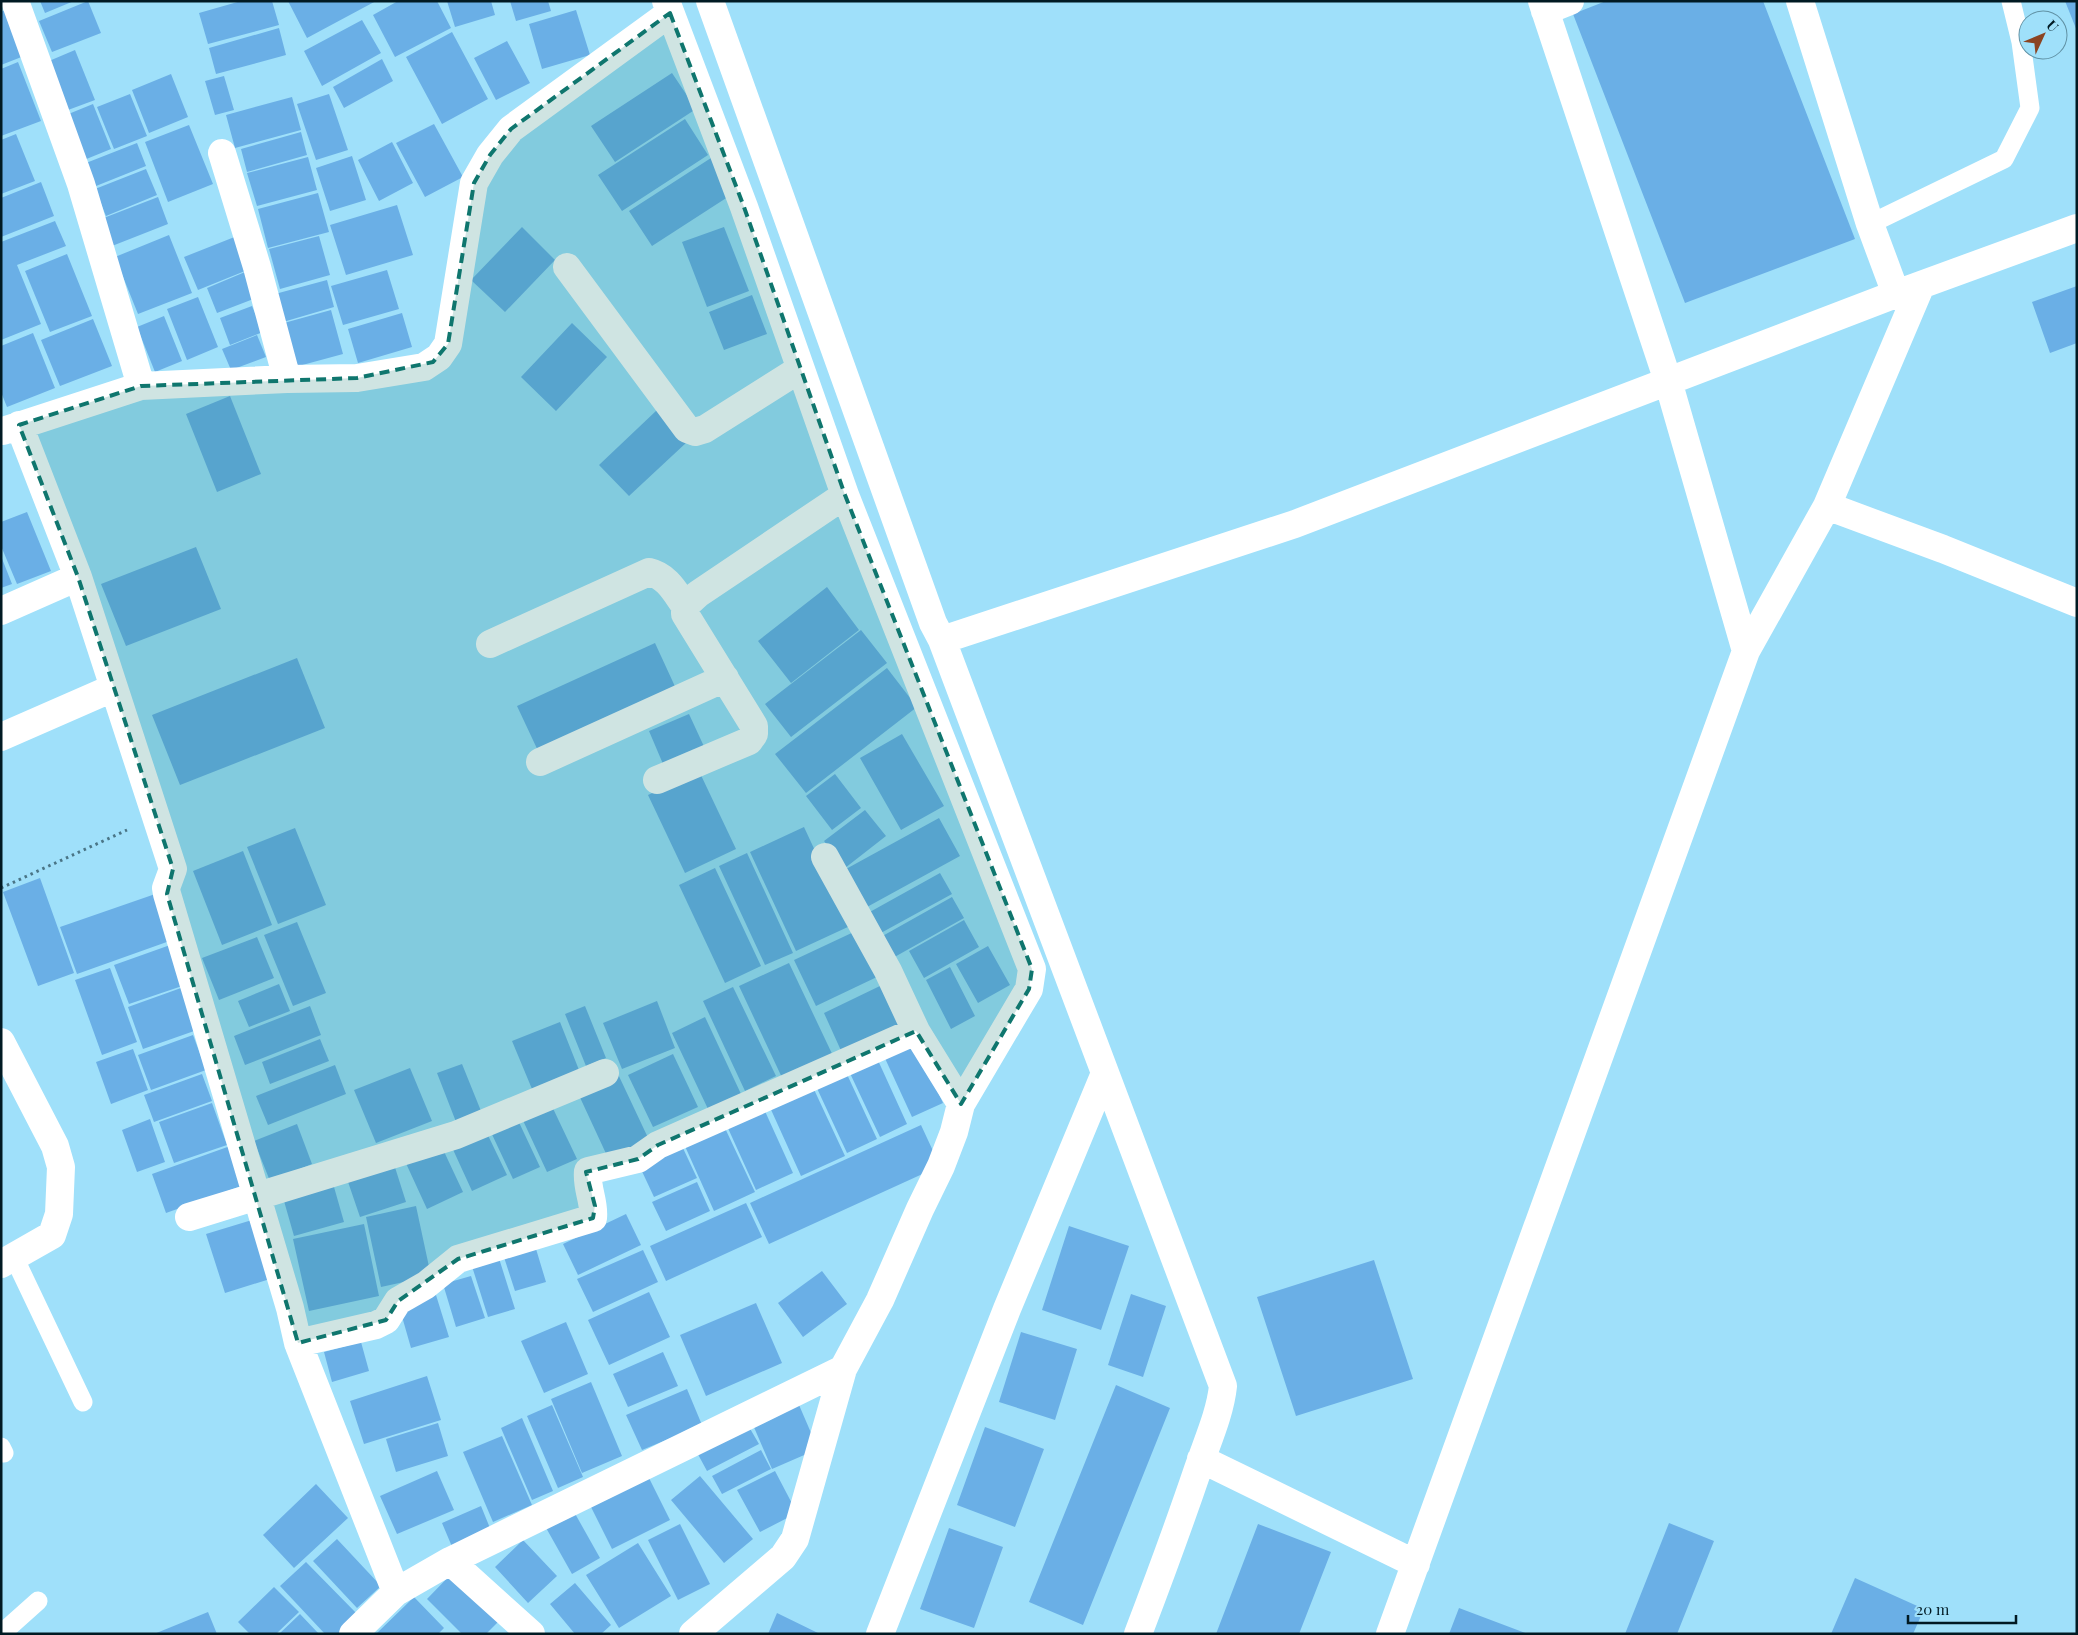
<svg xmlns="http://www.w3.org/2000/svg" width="2078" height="1635" viewBox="0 0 2078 1635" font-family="'Playfair Display',serif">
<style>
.building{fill:#6aafe6}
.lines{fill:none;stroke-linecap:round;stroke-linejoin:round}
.path{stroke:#4a7586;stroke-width:3;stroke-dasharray:2.5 4;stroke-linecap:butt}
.service{stroke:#fff;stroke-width:19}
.minor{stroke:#fff;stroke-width:28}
.marked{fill:#0f766e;fill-opacity:0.2;stroke:#0f766e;stroke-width:4;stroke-dasharray:10 6;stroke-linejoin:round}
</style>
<rect width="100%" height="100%" fill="#9fe0fa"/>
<path class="building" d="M40,1H74L45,13Z
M88,1L101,33L52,52L39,21Z
M241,1H272L279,25L208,44L199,13Z
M288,1H376L307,38Z
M398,1H437L451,28L395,57L373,15Z
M447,1H491L495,15L455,27Z
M510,1H548L551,11L516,21Z
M1606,1H1763L1855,239L1685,303L1573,14Z
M2065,1H2077V31Z
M5,10L24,56L1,65V12Z
M576,10L590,55L542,69L529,24Z
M362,20L381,53L322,86L304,51Z
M279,28L286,55L216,74L209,48Z
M452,32L488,99L442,124L406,57Z
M507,41L530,83L496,100L474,58Z
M75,50L95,100L68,110L49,61Z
M382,59L393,81L344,108L333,87Z
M18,62L41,121L1,136V69Z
M672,73L696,109L615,162L591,126Z
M171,74L188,117L149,133L132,90Z
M224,76L234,110L215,115L205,81Z
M130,94L147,136L114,149L97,107Z
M329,94L348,150L316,160L297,104Z
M292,97L301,130L235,148L226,115Z
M93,104L111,149L84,160L66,115Z
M685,119L708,155L622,211L598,175Z
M434,124L463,177L425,197L396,143Z
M189,125L213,184L168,202L145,142Z
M301,132L307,155L247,172L241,149Z
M16,134L35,181L1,194V140Z
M392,142L413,183L379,201L358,160Z
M137,143L146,166L96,186L86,163Z
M352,156L366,200L330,211L316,168Z
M308,157L317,190L257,206L247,173Z
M711,158L734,193L652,246L629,211Z
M146,169L157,195L106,216L95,189Z
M41,182L54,216L1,237V198Z
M318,193L329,232L268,248L258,209Z
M158,197L168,224L112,246L101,219Z
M397,205L413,255L346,275L330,225Z
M55,221L66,246L17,265L41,324L1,340V242Z
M522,227L555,260L505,312L471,280Z
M724,227L749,291L707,307L682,242Z
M169,235L192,293L138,314L115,257Z
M237,236L250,269L198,290L184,257Z
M319,236L330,275L280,289L269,249Z
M67,254L92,316L50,332L25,271Z
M387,270L399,309L343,325L331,286Z
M245,272L256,298L217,313L207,288Z
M327,280L334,307L283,322L275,294Z
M2077,286V343L2050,353L2032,302Z
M752,295L767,334L724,350L709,312Z
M198,297L218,347L187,360L167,309Z
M252,306L263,332L230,345L220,318Z
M331,310L343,354L295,367L284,323Z
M402,313L412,347L358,363L348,329Z
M164,316L182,361L155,372L137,327Z
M93,319L112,366L60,386L41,340Z
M572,323L607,357L556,411L521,377Z
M33,333L55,388L7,407L1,392V346Z
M257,335L266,357L231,370L222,349Z
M230,396L261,474L217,492L186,414Z
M657,410L687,442L629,496L599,465Z
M27,512L51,571L17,584L1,546V522Z
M196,547L221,609L126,646L101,584Z
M1,556L12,584L1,588Z
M827,587L859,630L791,683L758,641Z
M861,630L887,663L791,737L765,704Z
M655,643L678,693L540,755L517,706Z
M297,658L325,728L180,785L152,715Z
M887,668L917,707L806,793L775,754Z
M689,714L707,753L666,771L649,731Z
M902,734L944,806L901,830L860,758Z
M699,771L736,849L685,873L648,795Z
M835,774L861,808L832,830L806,796Z
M865,810L886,836L845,868L824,841Z
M939,818L960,856L867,907L846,869Z
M804,827L850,926L796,951L750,852Z
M295,828L326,905L278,924L247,847Z
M243,851L272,925L222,945L193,871Z
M747,853L793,953L765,965L719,866Z
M715,868L761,966L725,983L679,885Z
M940,873L952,894L879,934L868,913Z
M40,878L74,973L38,986L3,892Z
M161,892L178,938L77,974L60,927Z
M952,897L964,918L891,959L879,938Z
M964,920L979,947L924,978L909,951Z
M297,922L326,993L293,1006L264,935Z
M858,930L879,976L816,1006L794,960Z
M257,937L274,978L219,1000L202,958Z
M173,944L188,984L129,1004L114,965Z
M988,946L1010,985L978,1003L956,964Z
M789,963L835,1060L785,1084L739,986Z
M950,967L975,1016L951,1029L926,980Z
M110,968L137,1042L102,1055L75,980Z
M279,984L290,1011L249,1027L238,1001Z
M882,985L902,1027L843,1055L824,1013Z
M733,987L776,1076L745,1091L703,1001Z
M181,988L197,1030L143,1049L128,1007Z
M657,1001L675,1048L622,1069L603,1023Z
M310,1006L321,1035L245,1065L234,1036Z
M585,1006L606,1058L586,1066L565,1014Z
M705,1017L741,1094L708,1109L672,1033Z
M560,1022L579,1070L532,1089L512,1041Z
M193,1035L206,1070L151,1090L138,1055Z
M320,1039L329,1061L270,1084L262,1062Z
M914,1039L943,1103L912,1117L883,1054Z
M133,1049L148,1090L111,1104L96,1062Z
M673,1054L698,1107L653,1127L628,1075Z
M876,1056L907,1124L880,1137L848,1069Z
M462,1064L483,1116L458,1127L437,1073Z
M335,1065L346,1094L268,1125L256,1096Z
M410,1068L432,1121L376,1143L354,1090Z
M845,1070L877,1139L847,1153L815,1084Z
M617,1072L650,1142L609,1160L577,1091Z
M202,1074L212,1101L154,1122L144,1095Z
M811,1083L845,1156L801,1176L768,1103Z
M549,1100L577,1159L547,1172L520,1114Z
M212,1103L227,1145L174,1163L159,1122Z
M764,1109L793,1173L756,1190L727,1126Z
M516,1116L540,1167L513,1179L489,1128Z
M150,1119L165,1162L137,1172L122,1130Z
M297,1124L312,1164L270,1181L254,1141Z
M921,1125L940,1166L769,1244L750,1203Z
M724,1126L755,1192L714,1211L684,1144Z
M484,1127L507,1175L472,1191L450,1143Z
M440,1143L463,1192L427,1209L404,1159Z
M233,1145L247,1184L166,1213L152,1174Z
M682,1146L697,1178L654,1197L639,1165Z
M393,1161L406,1202L360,1217L346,1176Z
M332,1180L344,1222L294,1236L282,1194Z
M697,1182L710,1211L666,1231L652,1202Z
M746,1203L762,1237L666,1281L650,1246Z
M416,1206L431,1276L381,1287L366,1217Z
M626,1214L641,1245L578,1275L563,1244Z
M252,1220L270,1279L225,1293L206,1234Z
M364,1224L379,1296L309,1311L293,1239Z
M1069,1226L1129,1246L1101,1330L1042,1310Z
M533,1239L546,1282L515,1291L501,1248Z
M643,1250L658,1282L593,1312L577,1279Z
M497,1252L515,1309L488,1317L470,1260Z
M1374,1260L1413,1379L1296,1416L1257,1297Z
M822,1271L847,1304L803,1337L778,1303Z
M471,1276L485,1318L456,1327L443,1284Z
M649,1292L670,1337L609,1365L588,1320Z
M1131,1294L1166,1306L1143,1377L1108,1365Z
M436,1295L449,1337L411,1348L399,1306Z
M756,1303L782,1363L706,1396L680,1335Z
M566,1322L588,1374L544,1393L521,1341Z
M1021,1332L1077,1349L1055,1420L999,1402Z
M361,1342L369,1371L332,1382L324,1352Z
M663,1352L678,1386L628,1407L613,1374Z
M427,1376L441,1420L364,1444L350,1401Z
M591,1382L622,1456L582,1473L551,1399Z
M1116,1385L1170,1408L1083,1625L1029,1602Z
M687,1389L702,1425L642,1450L626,1415Z
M796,1398L818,1449L772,1469L750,1418Z
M552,1405L583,1477L558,1488L527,1416Z
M522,1418L553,1491L532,1500L501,1428Z
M745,1420L759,1444L707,1471L694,1447Z
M438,1423L448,1456L396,1472L386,1439Z
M985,1427L1044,1449L1015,1527L957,1505Z
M502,1436L532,1505L493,1522L463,1452Z
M761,1450L771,1469L722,1494L712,1476Z
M437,1471L454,1510L397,1534L380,1496Z
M775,1471L797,1513L760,1532L737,1490Z
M646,1472L670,1520L612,1549L588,1501Z
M700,1476L753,1539L724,1563L671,1500Z
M316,1484L348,1518L294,1568L263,1535Z
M481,1506L492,1533L453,1549L442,1523Z
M573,1510L600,1558L572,1574L545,1526Z
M1669,1523L1714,1541L1677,1634H1625Z
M680,1524L710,1584L678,1600L648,1540Z
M1258,1524L1331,1552L1299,1634H1216Z
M949,1528L1003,1547L974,1628L920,1609Z
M337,1539L381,1586L357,1608L313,1561Z
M523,1540L557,1576L528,1603L495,1567Z
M638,1543L671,1596L619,1628L586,1575Z
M306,1562L361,1618L344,1634H325L280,1586Z
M456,1569L503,1617L486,1634H462L427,1599Z
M1855,1578L1924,1609L1913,1634H1831Z
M575,1583L611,1625L601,1634H575L550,1604Z
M274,1587L299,1612L276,1634H250L238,1622Z
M414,1597L444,1628L438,1634H376Z
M1459,1608L1528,1634H1449Z
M208,1612L217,1634H154Z
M777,1613L820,1634H768Z
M300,1614L319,1634H279Z"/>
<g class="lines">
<path class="path" d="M1,888L127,830"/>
<path class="service" d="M1870,224L2004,159L2030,108L2021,42L2011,1
M14,1257L83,1402
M1,1447L4,1453
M1,1634L38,1601"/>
<path class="minor" d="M15,1L81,184L141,386
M666,1L744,207L845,495L1032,969L1029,989L961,1104L954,1132L941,1166L920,1209L880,1300L843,1369L795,1539L783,1557L693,1634
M710,1L933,623L942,640L1223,1386C1220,1414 1207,1442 1198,1469C1179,1525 1159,1579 1138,1634
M1542,1L1668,381L1746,651
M1800,1L1870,224L1896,294
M1545,11L1570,1
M222,153L257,267L287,379
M567,267L687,429L695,432L705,429L800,369
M19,425L78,577L173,869L166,888L167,894L290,1308L298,1343L396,1592
M3,431L141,386L287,379L357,378L424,367L439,357L448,344L474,183L490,155L511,129L670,13
M1827,506L1943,549L2077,603
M1,611L78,577
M942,640L1295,524L1896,294L2077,228
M490,644L649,572C667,576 675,592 685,606
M1,737L113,688
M540,762L725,678
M657,780L749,741L754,734V726L685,614V606L698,594L845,495
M825,857L888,971L916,1031L961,1104
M1,1042L55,1146L61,1167L59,1214L52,1235L1,1264
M189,1217L456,1135L605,1073
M298,1343L376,1325L386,1320L398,1301L426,1285L458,1259L593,1218C595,1202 586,1188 588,1171L638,1159L658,1145L916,1031
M1201,1459L1416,1564
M450,1561L531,1634
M353,1634L396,1592L450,1561L843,1369
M880,1634L1007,1309L1105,1073
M1390,1634L1746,651L1827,506L1921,285"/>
</g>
<path class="marked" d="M670,13L744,207L845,495L1032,969L1029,989L961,1104L916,1031L658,1145L638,1159L586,1172L595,1206L593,1218L458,1259L398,1301L386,1320L298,1343L167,894L173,869L78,577L19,425L141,386L357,378L433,362L448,344L474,183L490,155L511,129Z"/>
<rect width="2078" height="1635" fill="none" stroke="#011a23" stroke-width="5"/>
<g transform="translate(2043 35) rotate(46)"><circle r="24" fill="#9fe0fa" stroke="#6091a4"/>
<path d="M0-4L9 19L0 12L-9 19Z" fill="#8b4422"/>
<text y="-8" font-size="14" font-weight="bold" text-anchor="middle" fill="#011a23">U</text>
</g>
<path d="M1908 1615v8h108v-8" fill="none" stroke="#011a23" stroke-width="2.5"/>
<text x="1916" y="1615" font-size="15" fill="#011a23" stroke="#9fe0fa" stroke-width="4" paint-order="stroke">20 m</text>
</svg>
